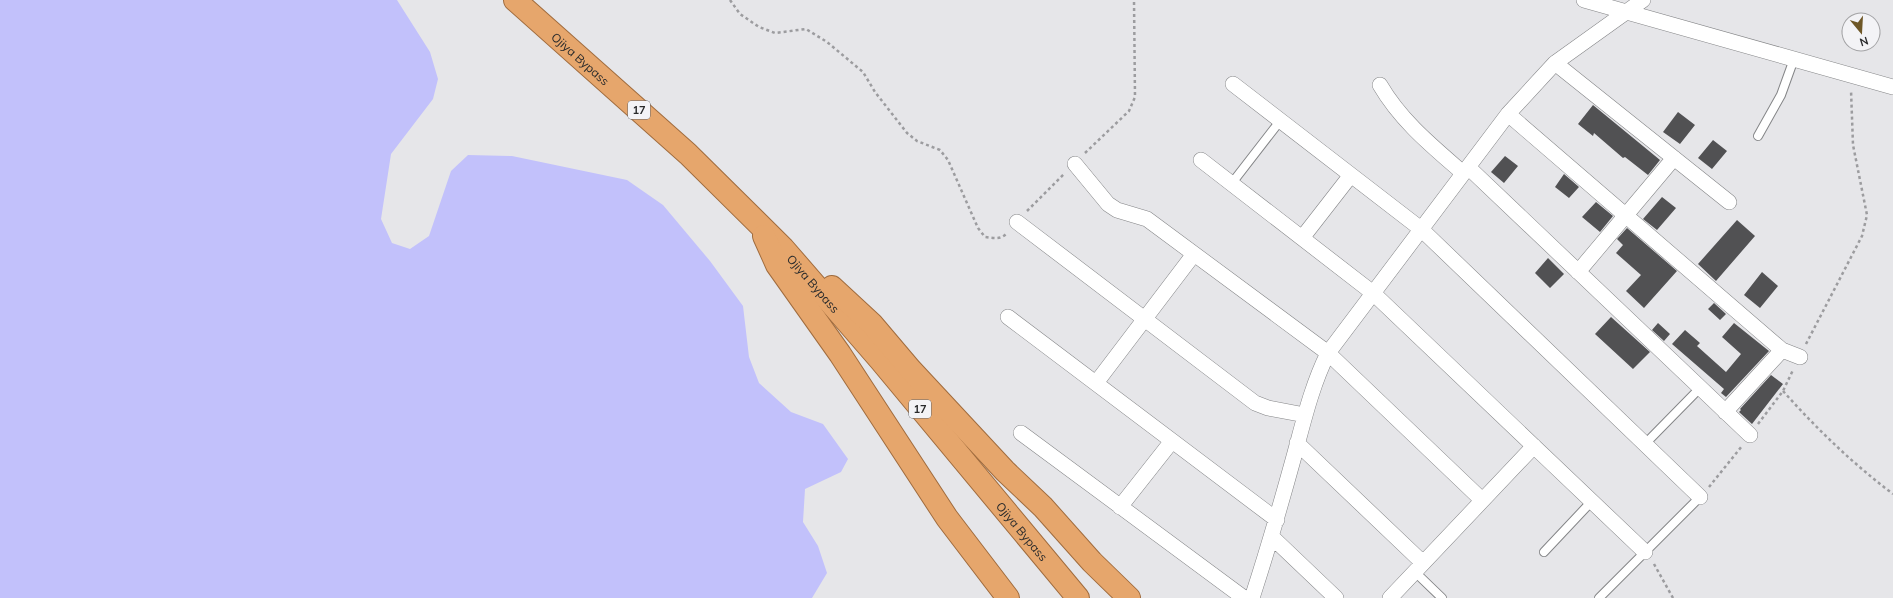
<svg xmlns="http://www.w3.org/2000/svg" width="1893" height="598" viewBox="0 0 1893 598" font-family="Mulish,sans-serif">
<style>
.green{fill:#c2c1fb}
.building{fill:#515153}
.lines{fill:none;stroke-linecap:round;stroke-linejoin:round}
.service-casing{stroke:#848587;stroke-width:10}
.minor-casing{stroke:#848587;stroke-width:16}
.trunk-casing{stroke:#a06c3e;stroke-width:24}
.path{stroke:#9c9c9f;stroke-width:2.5;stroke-dasharray:3 3;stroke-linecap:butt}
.service{stroke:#fff;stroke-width:8}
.minor{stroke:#fff;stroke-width:15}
.trunk{stroke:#e6a66c;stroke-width:22}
.labels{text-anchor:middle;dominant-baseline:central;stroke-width:4;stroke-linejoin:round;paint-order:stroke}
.shield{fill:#f3f3f6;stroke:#666769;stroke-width:1}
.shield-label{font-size:11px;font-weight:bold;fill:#2a2b2c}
.street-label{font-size:12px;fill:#2a2b2c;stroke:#f3f3f6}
</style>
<rect width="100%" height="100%" fill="#e6e6e9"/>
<path class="green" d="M0,0H397L430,52L438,79L433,99L391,154L381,219L392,243L410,249L429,236L451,171L468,155L512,156L627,180L663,205L710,261L743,306L749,357L759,383L791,412L823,424L848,459L841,472L805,489L803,522L818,546L827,573L812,598H0Z"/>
<path class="building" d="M1593,105L1660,160L1648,175L1625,157L1623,158L1594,133L1593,136L1578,124Z
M1678,112L1695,125L1680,144L1663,132Z
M1713,140L1727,151L1712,169L1698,158Z
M1505,156L1518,166L1504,183L1491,172Z
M1564,174L1579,187L1569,198L1555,187Z
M1662,197L1676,208L1657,230L1643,219Z
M1596,202L1613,216L1600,232L1582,217Z
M1737,220L1755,236L1716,281L1698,264Z
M1627,228L1677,271L1644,308L1626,291L1641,275L1616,253L1623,245L1617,239Z
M1548,258L1564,274L1550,288L1535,273Z
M1762,272L1778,286L1760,308L1744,295Z
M1714,303L1726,314L1720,320L1708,309Z
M1611,317L1650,352L1633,369L1595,334Z
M1658,323L1670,334L1664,341L1652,330Z
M1734,323L1769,351L1726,397L1721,393L1724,389L1672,344L1685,330L1700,343L1697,346L1726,372L1741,354L1722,337Z
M1771,375L1783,384L1752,424L1739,412L1741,410L1740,409Z"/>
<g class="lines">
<g class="service-casing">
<path id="service" d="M1758,136L1781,95L1794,59
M1232,183L1280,121
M1645,444L1700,388
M1544,552L1592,501
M1415,572L1442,598
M1599,598L1700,497"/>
</g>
<g class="minor-casing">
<path id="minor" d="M1584,0L1893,87
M1555,63L1729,202
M1233,84L1421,229L1700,497
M1380,85C1401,121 1432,146 1463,173
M1508,114L1782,350L1800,357
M1201,160L1373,293L1645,552
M1075,164L1108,204L1117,210L1147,219L1328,353L1482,500
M1468,167L1750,435
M1017,222L1255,403L1268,408L1305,415
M1302,238L1351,175
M1578,272L1674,158
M1008,317L1277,520
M1096,383L1194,254
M1725,412L1782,350
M1021,433L1244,598
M1297,443L1423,563
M1120,507L1172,441
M1272,537L1336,598
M1252,598C1267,552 1280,507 1293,460C1303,424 1311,387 1328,353L1508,114L1555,63L1643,0
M1390,598L1534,446"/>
</g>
<g class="trunk-casing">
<g id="trunk">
<path id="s1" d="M515,0L688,154L783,248L881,361L1078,598"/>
<path d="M764,236L777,265L840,354L947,518L1008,598"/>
<path d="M832,287L872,324L911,370L1005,471L1043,507L1092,562L1129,598"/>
</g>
</g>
<path class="path" d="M730,0L740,14L759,27L775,33L806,29L827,42L863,72L875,92L907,133L917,141L940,150L948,160L978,228L985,237C994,238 1001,240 1007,233
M1085,153L1129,111L1135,97L1134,0
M1027,211L1064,174
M1806,344L1862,236L1867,215L1853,145L1851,90
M1783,391C1817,429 1852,463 1893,494
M1758,424L1783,391L1793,370
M1709,487L1742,446
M1654,564L1673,598"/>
<use href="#service" class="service"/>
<use href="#minor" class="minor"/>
<use href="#trunk" class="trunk"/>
</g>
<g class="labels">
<g class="shield">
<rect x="628" y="101" width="22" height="18" rx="3"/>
<rect x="909" y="400" width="22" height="18" rx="3"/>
</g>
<g class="shield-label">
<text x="639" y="110">17</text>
<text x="920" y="409">17</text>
</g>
<g class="street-label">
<text stroke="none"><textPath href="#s1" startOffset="88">Ojiya Bypass</textPath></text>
<text stroke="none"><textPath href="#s1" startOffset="412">Ojiya Bypass</textPath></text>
<text stroke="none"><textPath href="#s1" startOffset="736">Ojiya Bypass</textPath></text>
</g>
</g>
<g transform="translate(1861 32) rotate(162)"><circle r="19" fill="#f3f3f6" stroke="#a3a3a5"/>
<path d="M0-3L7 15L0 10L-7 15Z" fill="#6e5727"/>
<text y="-6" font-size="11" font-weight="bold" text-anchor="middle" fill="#2a2b2c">N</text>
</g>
</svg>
